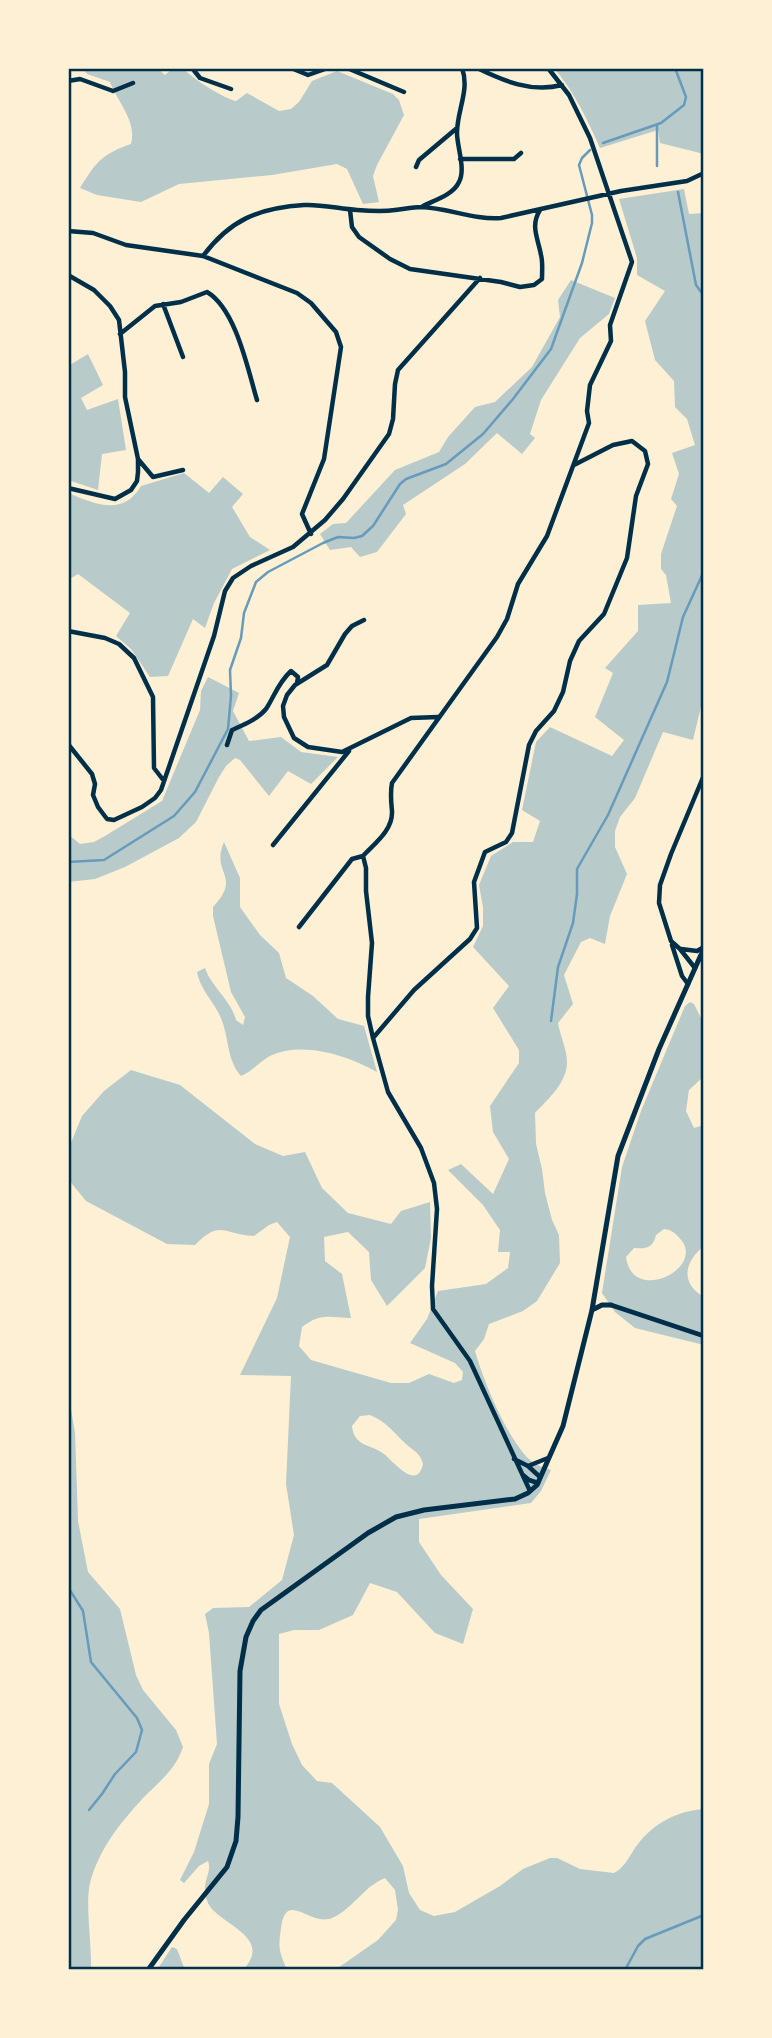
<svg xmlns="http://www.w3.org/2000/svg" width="772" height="2038" viewBox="0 0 772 2038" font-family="Manrope,sans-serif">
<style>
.green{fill:#b9caca;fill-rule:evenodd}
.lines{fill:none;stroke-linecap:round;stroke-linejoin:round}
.stream{stroke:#669bbc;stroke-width:2.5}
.minor{stroke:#003049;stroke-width:4.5}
.tertiary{stroke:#003049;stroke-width:5}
.neatline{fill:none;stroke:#003049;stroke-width:2.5}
</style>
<rect width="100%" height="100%" fill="#fdf0d5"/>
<path class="green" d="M83,68H157L165,75L173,68H183C191,78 225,99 236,101L247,93L279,111L291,109L299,102L312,81L337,71L393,94L399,100L404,115L377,165L373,176L379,202L363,204L347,169L337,164L272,175L179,184L141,202L97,195L80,188C96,162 102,154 131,144C137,121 118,103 110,82L87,74Z
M554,68H704V154L660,143L658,130L600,148C587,119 575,93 554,68Z
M684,189L689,214L704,213V694L693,740L663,732L635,798L620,817L615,831V847L627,874L610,916L605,944L590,938L581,942L564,975L573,1004L558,1023C560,1035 567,1050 567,1062C567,1083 548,1099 535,1113L536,1144L542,1169L545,1193L552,1220L559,1235L560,1263L537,1301L523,1311L489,1324L484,1339L475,1351C484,1382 507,1439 531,1461C536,1465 544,1468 551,1470L541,1491L531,1503L419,1519V1542L441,1575L473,1609L463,1644L435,1633L397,1592L370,1583L353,1615L319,1630H294L279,1634V1704L292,1744L302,1765L317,1781L332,1783L380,1827L403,1866L409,1893L420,1910L434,1916L455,1912L500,1886L523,1869L550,1858H557L580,1869L614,1873C626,1867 630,1854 638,1844C654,1823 677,1811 704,1809V1970H335L378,1940L396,1920L398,1910L395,1890L385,1878C364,1886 353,1909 332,1918C310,1927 286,1889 281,1928C278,1948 279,1951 287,1970H243C275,1936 217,1924 208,1903C199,1883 213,1873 208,1861L199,1866L184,1883L180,1880L194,1852L209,1804V1764L217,1744L209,1633L205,1614L213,1608L249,1607L282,1580L294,1535L286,1484L291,1376L240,1375L277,1298L290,1237L277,1222L269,1225L254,1236C223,1234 220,1219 195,1245L167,1244L86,1201L68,1179V1150L82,1116L104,1091L131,1070L180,1085L255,1144L283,1156L305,1152L322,1188L348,1213L391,1224L401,1211L430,1202L431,1238L425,1268L387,1306L371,1280L369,1252L348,1232L324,1237L325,1261L342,1274L351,1318C329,1317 320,1313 302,1327L299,1346L311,1360L391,1383H409L429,1374L454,1383L462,1380L463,1372L455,1363L410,1343L427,1319L438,1291L486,1284L508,1268L510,1252H498L500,1230L483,1205L448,1170L461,1164L493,1194L509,1159L493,1132L490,1106L519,1063V1050L493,1008L509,986L473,947L483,926V907L479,885L491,856L513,842H533L540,821L522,810L536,742L550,727L612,756L624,740L595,717L613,673L605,668L638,631V605L671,603L666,575L661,569V554L677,506L671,499L679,474L672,453L695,445L687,419L675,407L674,381L655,360L645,321L665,291L637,275V258L619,199ZM370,1415C387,1422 392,1431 405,1443C413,1451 420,1452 423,1464C417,1492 393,1461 384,1454C371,1444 354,1447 352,1426L360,1416Z
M571,280L615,298L609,314L580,338L541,400L530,434L535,438L522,454L497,433L465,464L403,505L406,514L377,552L360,557L351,547L330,550L320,534L333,524L346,523L395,470L439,452L448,437L475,407L495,402L532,367L560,317L558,300Z
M88,354L103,385L81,398L87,410L118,399L126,450L102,454L98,490L68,480V366Z
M184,473L209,493L223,477L243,494L232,507L250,537L270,550L232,569L214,603L205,628L193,619L168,676L150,677L131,649L116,636L130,613L78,574L68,580V493C95,504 123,517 141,486Z
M208,677L239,693L233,711L249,741L281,737L301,752L338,757L311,784L288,771L269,796L240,760L235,758L226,766L219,777L196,822L179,838L125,867L95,879L68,882V834L80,844L94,842L105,836L162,801L200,710L201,691Z
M224,842L240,878V907L260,935L279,953L286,978L313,996L338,1019L364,1026L377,1072C349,1056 304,1041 272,1055C261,1060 253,1071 241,1076C225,1058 230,1033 218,1012C211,999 200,988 197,972L205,968C212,988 231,1000 236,1020L243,1025L245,1017L231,992L213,916V907C243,875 210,874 224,842Z
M690,1002L694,1004L704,1024V1069L702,1078L689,1090L686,1111L694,1128L704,1125V1246C684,1262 680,1283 704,1297V1345L635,1328L615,1312L602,1293L622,1167L641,1111L685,1006ZM664,1229C673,1230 676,1234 682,1241C703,1270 632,1304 626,1257L634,1248C646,1249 653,1248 656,1235Z
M68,1391L75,1433L78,1521L88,1572L120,1609L136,1675L143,1690L176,1730L183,1747C175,1770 161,1780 144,1797C120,1823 99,1849 90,1883C85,1904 92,1946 91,1970H68Z
M172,1947L177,1949L185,1970H157Z"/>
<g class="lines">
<path class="stream" d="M657,125V166
M603,143L661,123L684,105L686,97L675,68
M678,192L696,285L704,296
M68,862L104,860L174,816L195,792L228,729L231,696L230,670L241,638L244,613L256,582L268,572L323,543L338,537L354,538L362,536L373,526L400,484L406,479L446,464L483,434L513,399L551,349L582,263L592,223V215L579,165L582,158L590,150
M551,1021L558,967L573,923L577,894V869L608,815L667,682L683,617L704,571
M68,1587L83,1611L91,1662L137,1718L142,1730L136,1752L115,1774L102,1794L89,1810
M625,1970L638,1946L645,1939L704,1915"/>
<path class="minor" d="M192,68L200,78L231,89
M291,68L308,75L328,68
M347,68L404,92
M477,68C504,81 531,93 562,85
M68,81L80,79L113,91L133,83
M460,159H514L521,153
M416,167L419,160L457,128
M423,206C435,200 453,195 459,182C466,169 457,147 457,133C457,110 470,90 462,68
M350,210L352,227L359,237L390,259L410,269L501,282L520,287L534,285L542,279C542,271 543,262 541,255C538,238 530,226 540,210
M68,231L93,233L126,245L203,256L297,293L311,303L336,332L341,347L324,459L302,514L311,534
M203,256C230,220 258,208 304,205C321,204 340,209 357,210C369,211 383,212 395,210C404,209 413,207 421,207C448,208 474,220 501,218L621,191L687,181L704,173
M68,275L94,290L110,306L119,320L125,372V397L138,459V472L137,481L131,490L115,499L68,488
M163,304L183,357
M120,334L155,306L181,302L207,292C236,309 248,370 257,400
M138,459L153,477L183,470
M364,620L352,626L345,634L327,665L295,685L287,695L283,706L284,717L294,738L308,747L342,752L411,718L438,717
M68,631L105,638L119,644L134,658L153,697L154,768L164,781
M68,744L92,774L95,784L93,795L98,807L107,819L114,820L142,807L155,798L161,790L214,636L225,591L233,578L251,566L293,547L325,520L343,499L389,434L393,419L395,384L398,370L480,278
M227,745L232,730C243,725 258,719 266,709C275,695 278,683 291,671L298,677L297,683
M273,845L349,751
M299,927L352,859L363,856
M672,945L682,976L688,984
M681,949L697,951L704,947
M695,968L680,949L671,941L659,903L660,885L671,854L704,775
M373,1038L414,990L470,939L477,928L474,882L485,852L506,842L512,833L529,745L536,731L554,711L563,692L570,661L579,641L604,614L627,558L636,496L648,464L645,451L632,441L613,445L574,465
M611,1305L704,1336
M514,1459L528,1466L548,1458
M528,1466L540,1477
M523,1475L529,1480L538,1483
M530,1491L470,1361L433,1309L432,1286L437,1209L434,1183L421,1148L388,1092L373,1038L368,1016V997L372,943L366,891V868L363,856C375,843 393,830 392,811C391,800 390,793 392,783L497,637L507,619L518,584L547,536L589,423L587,411L590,385L611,341L610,325L632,262L590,138L569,95L548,68"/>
<path class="tertiary" d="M592,1310L602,1305H611
M148,1970L184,1920L227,1867L236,1841L238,1817L240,1671L246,1637L253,1621L261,1610L368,1533L396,1517L424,1510L515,1499L528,1493L537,1485L563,1426L592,1310L618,1156L659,1049L704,948"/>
</g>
<rect width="772" height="2038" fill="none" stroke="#fdf0d5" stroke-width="140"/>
<rect x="70" y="70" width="632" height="1898" class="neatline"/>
</svg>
